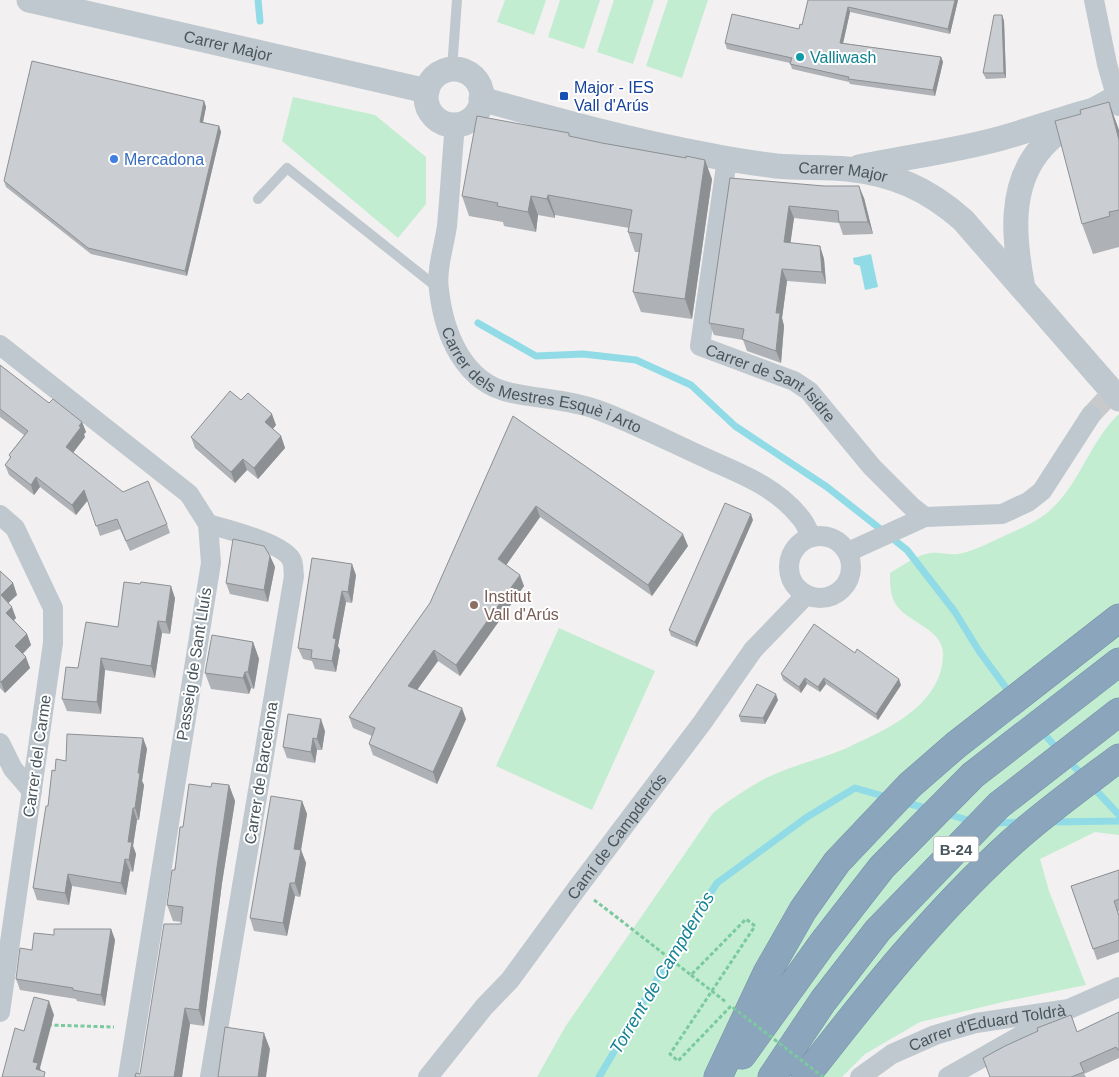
<svg xmlns="http://www.w3.org/2000/svg" width="1119" height="1077" viewBox="0 0 1119 1077" font-family="Arial,sans-serif">
<style>
.green{fill:#c2edd0}
.water{fill:#91dbe7}
.lines{fill:none;stroke-linecap:round;stroke-linejoin:round}
.stream{stroke:#91dbe7;stroke-width:7}
.minor-tunnel{stroke:#c8c9cb;stroke-width:20;stroke-dasharray:20 10;stroke-linecap:butt}
.motorway-casing{stroke:#7691a8;stroke-width:29}
.path{stroke:#7bc99e;stroke-width:3;stroke-dasharray:4 2.5;stroke-linecap:butt}
.service{stroke:#bfc8ce;stroke-width:10}
.minor{stroke:#bfc8ce;stroke-width:20}
.tertiary{stroke:#bfc8ce;stroke-width:25}
.motorway{stroke:#8ba6bc;stroke-width:28}
.path-bridge{stroke:#7bc99e;stroke-width:3;stroke-dasharray:4 2.5;stroke-linecap:butt}
.wall{fill:#aeb1b5}
.shaded-wall{fill:#8d9093}
.building{fill:#caced2;stroke:#8d9093}
.culture-dot{fill:#0f9aa8;stroke:#fff;stroke-width:2}
.transit-dot{fill:#1a4fb4;stroke:#fff;stroke-width:2}
.shop-dot{fill:#3f7fe0;stroke:#fff;stroke-width:2}
.education-dot{fill:#8d6e63;stroke:#fff;stroke-width:2}
.labels{text-anchor:middle;dominant-baseline:central;stroke-width:4;stroke-linejoin:round;paint-order:stroke}
.shield{fill:#fff;stroke:#80888e;stroke-width:1}
.shield-label{font-size:15px;font-weight:bold;fill:#49555d}
.street-label{font-size:16px;fill:#49555d;stroke:#fff}
.culture-label{font-size:16px;fill:#0d838f;stroke:#fff;text-anchor:start}
.transit-label{font-size:16px;fill:#164399;stroke:#fff;text-anchor:start}
.shop-label{font-size:16px;fill:#366cbe;stroke:#fff;text-anchor:start}
.education-label{font-size:16px;fill:#785e54;stroke:#fff;text-anchor:start}
.water-label{font-size:18px;font-style:italic;fill:#148295;stroke:#fff}
</style>
<rect width="100%" height="100%" fill="#f2f0f0"/>
<path class="green" d="M505,0H546L534,35L497,22Z
M560,0H600L584,49L548,37Z
M614,0H654L633,64L597,52Z
M668,0H708L682,78L646,66Z
M293,97L375,115L426,157V204L398,238L282,141Z
M1119,414V835L1095,832L1040,859L1049,891L1086,985L1007,1001L920,1022L865,1054L842,1077H537L565,1027L713,813C729,800 746,789 764,779C788,767 817,760 842,750C848,748 854,744 859,742C895,726 941,701 943,657C945,629 910,624 897,606C890,597 890,583 890,573C904,565 916,555 931,553C940,552 949,555 958,554C974,551 989,543 1004,536C1020,529 1034,523 1048,512C1080,485 1089,442 1119,414Z
M559,628L655,671L592,810L496,766Z"/>
<path class="water" d="M871,254L878,287L865,290L860,266L854,264L853,258Z"/>
<g class="lines">
<path class="stream" d="M258,0L260,21
M478,323L536,356L583,354L636,360L691,385L735,426L827,487L907,550L955,612L979,651L1012,696
M1040,729L1059,751
M1067,759L1083,776
M1092,786L1119,815
M903,802L929,809
M944,813L974,822
M1050,822L1119,821
M993,823L1022,822
M599,1077L685,932L717,883L807,817L855,788L890,798"/>
<path class="minor-tunnel" d="M1091,415L1119,385"/>
<g class="motorway-casing">
<path id="motorway" d="M742,1055L822,944L882,867L973,775L1119,662
M718,1077L767,973L803,910L837,862L910,785L956,745L1119,618
M772,1077L823,1001L878,930L999,805L1119,712
M805,1077C869,995 934,913 1011,843C1045,812 1083,785 1119,758"/>
</g>
<path class="path" d="M594,900L610,912
M691,975L726,1002
M48,1025L114,1027"/>
<path class="service" d="M452,69L457,0
M258,199L287,168L438,288"/>
<g class="minor">
<path d="M1094,0L1107,64L1119,106"/>
<path id="s1" d="M455,124C452,158 450,192 447,226C444,247 436,269 439,290C444,334 464,384 512,393C540,399 571,400 598,410C636,424 674,444 712,461C744,475 777,488 800,517C805,522 808,530 811,537"/>
<path id="s2" d="M727,159L700,346L794,381L809,391L872,467L911,506L925,517"/>
<path d="M0,345L189,494L208,524L211,563L128,1077"/>
<path d="M0,515L15,528L53,608V643L0,1012"/>
<path d="M208,524C226,529 286,544 292,561C294,565 293,572 294,576L210,1077"/>
<circle cx="820" cy="567" r="31"/>
<path d="M848,552L925,517L1002,514L1028,502L1042,491L1091,415"/>
<path d="M0,743L13,769L32,791"/>
<path id="s3" d="M428,1077L484,1007L510,980L578,887L702,723L753,650L806,595"/>
<path id="s4" d="M860,1077L892,1054L935,1035L976,1023L1069,1009L1119,987"/>
<path d="M948,1077L1059,1014"/>
</g>
<g class="tertiary">
<path id="s5" d="M29,0L427,91"/>
<circle cx="454" cy="97" r="28"/>
<path id="s6" d="M481,99C556,120 632,141 708,155C731,160 753,163 776,166C800,168 824,167 847,169C894,174 928,189 963,220L1119,399"/>
<path d="M859,167C907,157 955,151 1002,138C1031,130 1060,119 1090,111"/>
<path d="M1023,288C1014,241 1007,185 1043,146C1063,124 1093,111 1119,96"/>
</g>
<use href="#motorway" class="motorway"/>
<path class="path-bridge" d="M610,912L691,975L746,919L755,926L670,1054L678,1061L731,1006L823,1077"/>
</g>
<path class="wall" d="M808,0H958L950,34L850,12L843,43L941,57L943,62L935,96L850,84L849,82L792,69L790,63L727,49L725,43L799,29L802,25Z
M1002,15L1004,21L1006,78L986,79L983,73Z
M204,101L206,107L203,122L219,126L221,132L187,276L91,254L6,187L4,181Z
M1119,130V247L1093,254L1082,224Z
M569,133L570,137L712,179L692,319L641,312L633,292L639,252H635L628,232L629,228L555,215V218L538,215L536,232L504,226L503,222L469,216L462,196Z
M730,178L864,198L873,234L843,235L839,223L794,218L790,243L820,246L824,259L826,284L787,281L782,318L784,326L781,363L747,351L743,340L714,335L709,323Z
M0,365L49,403L82,422L86,432L84,434L85,437L73,452L123,492L167,524L170,533L130,551L120,529L100,536L88,500L76,515L40,487L34,495L9,475L5,465L10,458L9,455L24,435L0,417Z
M241,400L276,425L273,429L281,436L285,448L258,479L247,470L235,483L195,448L191,437Z
M513,416L688,546L652,596L540,517L506,565L524,586L460,676L438,661L417,690L466,719L437,784L373,755L369,744L372,736L353,728L349,717L430,603Z
M753,520L697,647L671,636L669,630Z
M270,556L275,567L268,602L230,594L226,583Z
M312,558L356,575L352,603L346,602L338,646L340,650L336,672L315,669L312,661L303,659L298,648Z
M0,571L13,583L17,595L8,603L16,618L14,620L27,634L31,645L23,654L30,668L5,693L0,688Z
M175,598L170,634L162,633L155,678L105,670L101,714L67,711L62,699L118,627Z
M253,642L259,659L254,689L251,688L249,694L211,689L205,673Z
M781,674L901,685L878,720L826,684L820,692L807,684L801,693L783,680Z
M778,700L765,724L741,722L739,716Z
M325,731L322,750H317L315,763L287,758L283,747Z
M143,738L147,749L142,781L144,785L139,820H137L133,846L136,854L133,872L130,871L126,895L72,886L69,905L37,900L33,888L55,771L66,761Z
M229,785L235,801L222,883L204,1026L190,1024L182,1077H135L140,1074L181,924L182,922L173,921L167,905L183,827Z
M302,801L307,814L301,850L306,863L300,897L295,896L287,936L254,931L250,918Z
M1119,870V911L1118,912L1119,915V952L1097,960L1071,886Z
M111,929L115,940L105,1006L77,1001L76,999L20,990L16,979L32,950L54,935Z
M1119,1012V1058L1084,1074L1086,1077H990L1038,1031L1077,1032Z"/>
<path class="shaded-wall" d="M955,0H958L950,34L948,29Z
M848,7L850,12L842,48L840,43Z
M1002,15L1004,21L1006,78L1004,73Z
M941,57L943,62L935,96L933,90Z
M204,101L206,107L202,127L200,122Z
M1109,102L1119,130V140Z
M219,126L221,132L187,276L185,271Z
M705,160L712,179L692,319L685,299Z
M859,186L864,198L873,234L868,222Z
M548,195L555,215V218L547,199Z
M531,196L538,215L536,232L528,212Z
M789,206L794,218L789,254L784,242Z
M820,246L824,259L826,284L822,272Z
M782,269L787,281L782,318L784,326L781,363L776,351V313Z
M272,414L276,425L269,433L265,422Z
M82,422L86,432L84,434L85,437L70,457L66,447Z
M281,436L285,448L258,479L254,468Z
M243,459L247,470L235,483L231,472Z
M36,477L40,487L34,495L31,485Z
M84,490L88,500L76,515L72,505Z
M536,506L540,517L502,571L498,559Z
M751,514L753,520L697,647L695,642Z
M683,534L688,546L652,596L648,585Z
M270,556L275,567L268,602L264,590Z
M352,564L356,575L352,603L348,592Z
M520,575L524,586L460,676L456,665Z
M13,583L17,595L5,606L1,595Z
M171,586L175,598L170,634L166,622Z
M342,591L346,602L338,646L340,650L336,672L332,661L333,638Z
M12,607L16,618L10,624L6,613Z
M158,621L162,633L155,678L151,666Z
M27,634L31,645L19,657L15,646Z
M253,642L259,659L254,689L248,672Z
M434,650L438,661L412,697L408,686Z
M26,657L30,668L5,693L1,682Z
M101,658L105,670L101,714L97,702Z
M245,672L251,688L249,694L243,678Z
M805,678L807,684L801,693L799,687Z
M824,678L826,684L820,692L818,687Z
M899,679L901,685L878,720L876,714Z
M776,694L778,700L765,724L763,718Z
M462,708L466,719L437,784L433,772Z
M321,719L325,731L322,750L317,739Z
M143,738L147,749L142,781L144,785L139,820L135,808L138,773Z
M313,738L317,750L315,763L311,752Z
M229,785L235,801L222,883L204,1026L199,1010L217,867Z
M302,801L307,814L301,850L306,863L300,897L295,883L294,849Z
M133,808L137,820L133,846L136,854L133,872L129,860L128,842Z
M125,859L130,871L126,895L121,883Z
M68,874L72,886L69,905L65,893Z
M290,883L295,896L287,936L283,923Z
M111,929L115,940L105,1006L101,995Z
M49,1001L54,1015L40,1068L43,1076L39,1077L33,1062Z
M185,1008L190,1024L182,1077H174Z
M264,1033L270,1049L266,1077H258Z"/>
<path class="building" d="M808,0H955L948,29L848,7L840,43L941,57L933,90L848,79L849,77L790,64L792,58L725,43L732,14L799,29L800,24L802,25Z
M994,15H1002L1004,73H983Z
M32,61L204,101L200,122L219,126L185,271L88,248L4,181Z
M1109,102L1119,140V210L1109,212L1110,216L1082,224L1055,121L1081,114L1080,110Z
M477,116L569,133V136L602,143L686,158V156L705,160L685,299L633,292L642,234L628,232L632,210L548,195L547,199L531,196L528,212L497,206L498,203L462,196Z
M730,178L824,186H859L868,222H839L838,211L789,206L784,242L820,246L822,272L782,269L776,313H780L776,351L742,339L744,329L709,323Z
M0,365L49,403L53,399L82,422L79,426L81,427L66,447L123,492L148,481L167,524L126,541L117,519L96,526L84,490L72,505L36,477L31,485L5,465L11,457L9,455L28,431L0,409Z
M230,391L241,400L248,393L272,414L265,422L281,436L254,468L243,459L231,472L191,437Z
M513,416L683,534L648,585L536,506L498,559L520,575L456,665L434,650L408,686L462,708L433,772L369,744L375,728L349,717L430,603Z
M725,503L751,514L695,642L669,630Z
M233,539L264,546L270,556L264,590L226,583Z
M312,558L352,564L348,592L342,591L333,638L336,639L332,661L311,658L312,650L298,648Z
M0,571L13,583L1,595L12,607L6,613L27,634L15,646L26,657L1,682L0,681Z
M124,582L140,584L141,582L171,586L166,622L158,621L151,666L101,658L97,702L62,699L66,667L78,668L86,622L118,627Z
M814,624L855,653L857,649L899,679L876,714L824,678L818,687L805,678L799,687L781,674Z
M212,635L253,642L248,672H245L243,678L205,673Z
M757,684L776,694L763,718L739,716Z
M288,714L321,719L317,739L313,738L311,752L283,747Z
M67,734L143,738L138,773H140L135,808H133L128,842H132L129,860L125,859L121,883L68,874L65,893L33,888L46,806H48L52,770L55,771L56,759L66,761Z
M212,783L229,785L217,867L199,1010L185,1008L174,1077H135L136,1073L140,1074L164,924H181L183,907L167,905L172,870H175L180,827H183L189,784L211,787Z
M271,796L302,801L294,849L301,850L295,883H290L283,923L250,918Z
M1119,870V899L1114,901L1119,916V940L1093,949L1071,886Z
M54,929H111L101,995L73,990V988L16,979L20,948L32,950L34,933L54,935Z
M34,997L49,1001L33,1062L38,1063L36,1069L45,1072L44,1077H2L15,1028L24,1031Z
M1119,1012V1050H1118L1116,1047L1080,1063L1084,1072L1071,1077H990L983,1058L1005,1046L1038,1031L1037,1028L1071,1015L1077,1032Z
M225,1027L264,1033L258,1077H218Z"/>
<circle class="culture-dot" cx="800" cy="57" r="5"/>
<rect class="transit-dot" x="559" y="91" width="10" height="10" rx="2.5"/>
<circle class="shop-dot" cx="114" cy="159" r="5"/>
<circle class="education-dot" cx="474" cy="605" r="5"/>
<g class="labels">
<rect class="shield" x="933.5" y="836.5" width="45" height="25" rx="4"/>
<g class="shield-label">
<text x="956" y="849">B-24</text>
</g>
<g class="street-label">
<text stroke="none"><textPath href="#s5" startOffset="204">Carrer Major</textPath></text>
<text stroke="none"><textPath href="#s6" startOffset="370">Carrer Major</textPath></text>
<text stroke="none"><textPath href="#s1" startOffset="321">Carrer dels Mestres Esquè i Arto</textPath></text>
<text stroke="none"><textPath href="#s2" startOffset="270">Carrer de Sant Isidre</textPath></text>
<text transform="translate(194 664) rotate(-81)">Passeig de Sant Lluís</text>
<text transform="translate(37 756) rotate(-82)">Carrer del Carme</text>
<text transform="translate(261 773) rotate(-81)">Carrer de Barcelona</text>
<text stroke="none"><textPath href="#s3" startOffset="306">Camí de Campderrós</textPath></text>
<text stroke="none"><textPath href="#s4" startOffset="139">Carrer d'Eduard Toldrà</textPath></text>
</g>
<g class="culture-label">
<text x="810" y="57">Valliwash</text>
</g>
<g class="transit-label">
<text x="574" y="87">Major - IES<tspan x="574" dy="18">Vall d'Arús</tspan></text>
</g>
<g class="shop-label">
<text x="124" y="159">Mercadona</text>
</g>
<g class="education-label">
<text x="484" y="596">Institut<tspan x="484" dy="18">Vall d'Arús</tspan></text>
</g>
<g class="water-label">
<text transform="translate(662 973) rotate(-59)">Torrent de Campderròs</text>
</g>
</g>
</svg>
